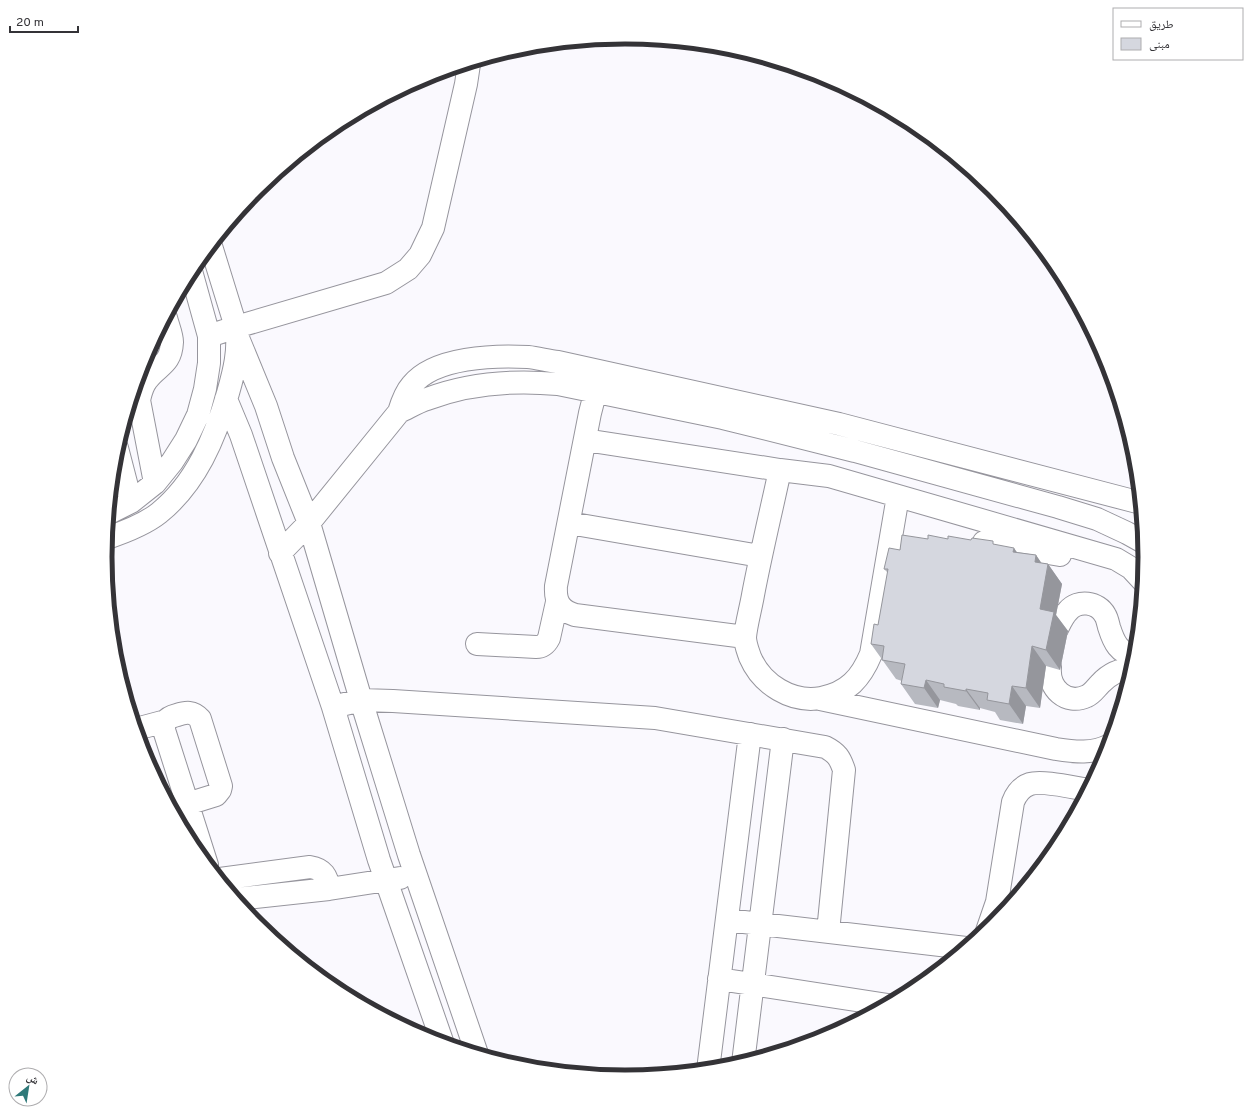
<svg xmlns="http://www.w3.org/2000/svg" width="1251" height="1115" viewBox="0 0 1251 1115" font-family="Overpass,'Noto Naskh Arabic',sans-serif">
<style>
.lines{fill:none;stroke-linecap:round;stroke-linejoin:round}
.minor-casing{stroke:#96959d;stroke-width:24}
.minor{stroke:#fff;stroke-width:22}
.wall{fill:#b7b9c0}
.shaded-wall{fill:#95969c}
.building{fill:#d5d7df;stroke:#95969c}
.rim{fill:none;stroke:#343337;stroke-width:5}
</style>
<rect width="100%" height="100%" fill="#faf9fe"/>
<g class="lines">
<g class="minor-casing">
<path id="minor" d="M209,336L236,327L386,283L408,269L420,255L433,228L466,84L469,64
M238,338L266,406L283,458L309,523L361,700L409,855L477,1054
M599,378L590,413L556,586C555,602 560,610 575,615L745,637
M226,399L241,435L333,707L379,860L443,1044
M399,412C408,408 417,402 427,399C469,383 514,380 558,384L723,418L855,451L1058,507L1097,519L1127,533L1145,543
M585,440L780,470L829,476L1116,559L1131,568L1144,582
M117,448L131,502
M780,470C771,512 761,553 753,595C751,607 746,625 745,637C745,644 748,651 750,657C762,685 792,703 821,698C848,693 861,678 871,654L898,496
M155,483L139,400C141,392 142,386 147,380C158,365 171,365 172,342C172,335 168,326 166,318
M109,513L131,502L155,483L172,462L186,440L198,415L205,389L209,363V336L191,271
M569,523L760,556
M107,538C125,532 144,525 159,513C196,483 215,438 228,393C234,372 240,349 236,327L211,246
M984,542L1060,555
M280,553L309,523L399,412C402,402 405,393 412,385C434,357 495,355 528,357C538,358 548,361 558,362L839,424L1141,503
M1057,629C1060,623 1063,616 1068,611C1078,599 1098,602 1105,615C1107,618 1108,623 1109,627C1114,643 1119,653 1136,657
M477,644L536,647C543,647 546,644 549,638L557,602
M1050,667C1048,688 1066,706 1087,696C1092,694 1096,688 1100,684C1109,674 1120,669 1133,669
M820,699L1056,749C1075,752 1093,754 1110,745
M333,707L361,700L393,701L655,718L825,747C837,753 840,758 844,770L828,932
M136,729L166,721
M187,804L216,795L220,790L221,786L200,719C193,711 186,712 177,715C173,716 168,718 166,721C164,724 164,727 164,730L207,865
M220,879L310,867C323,869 327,876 329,889
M236,899L329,889L400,878
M727,920L966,948
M987,931L997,902L1013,802C1016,794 1021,787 1030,784C1042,780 1075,788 1089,790
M719,979L888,1005
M743,1063L783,739
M708,1070L750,734"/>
</g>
<use href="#minor" class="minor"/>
</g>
<path class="wall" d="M928,539H948L995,545L1017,552L1036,555L1041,563L1048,564L1062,584L1056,615L1068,631L1060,670L1046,666L1040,708L1026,706L1023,724L1000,720L995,712L980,708V710L958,706L956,704L940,700L938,708L915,704L901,684L902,681L896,679L871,644L878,625L888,573L884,569L900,550Z"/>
<path class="shaded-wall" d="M1014,548L1028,568L1013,552Z
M1036,555L1047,571L1048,564L1062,584L1056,615L1068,631L1060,670L1046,650L1040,609L1035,562Z
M1032,646L1046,666L1040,708L1026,688Z
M926,680L940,700L938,708L924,688Z
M1012,686L1026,706L1023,724L1009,704Z
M966,689L980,708V710L966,691Z"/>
<path class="building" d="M902,535L928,539V535L948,539V536L971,540L972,538L993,541V544L1014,548L1013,552L1036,555L1035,562L1048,564L1040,609L1054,612L1046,650L1032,646L1026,688L1012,686L1009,704L987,700L988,693L966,689V691L944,687V684L926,680L924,688L901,684L905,664L882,660L884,646L871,644L874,624L878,625L888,569H884L889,548L900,550Z"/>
<path d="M0 0H1251V1115H0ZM112 557a513 513 0 1 1 1026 0a513 513 0 1 1-1026 0Z" fill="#fff" fill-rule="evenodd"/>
<path class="rim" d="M112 557a513 513 0 1 1 1026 0a513 513 0 1 1-1026 0Z"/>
<rect x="1113" y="8" width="130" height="52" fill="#ffffff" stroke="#aeadaf"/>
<rect x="1121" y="21" width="20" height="6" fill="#ffffff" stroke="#aeadaf"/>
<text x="1149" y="28" font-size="12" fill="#343337">طريق</text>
<rect x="1121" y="38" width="20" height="12" fill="#d5d7df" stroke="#aeadaf"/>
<text x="1149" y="48" font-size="12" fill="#343337">مبنى</text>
<g transform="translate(28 1087) rotate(30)"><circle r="19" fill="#ffffff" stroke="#aeadaf"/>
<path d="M0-3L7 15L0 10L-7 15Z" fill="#2f7979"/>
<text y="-6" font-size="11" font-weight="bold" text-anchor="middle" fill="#343337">ش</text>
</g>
<path d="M10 26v6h68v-6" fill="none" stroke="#343337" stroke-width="2"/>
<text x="16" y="26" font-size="12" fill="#343337" stroke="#ffffff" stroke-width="3" paint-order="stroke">20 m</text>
</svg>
